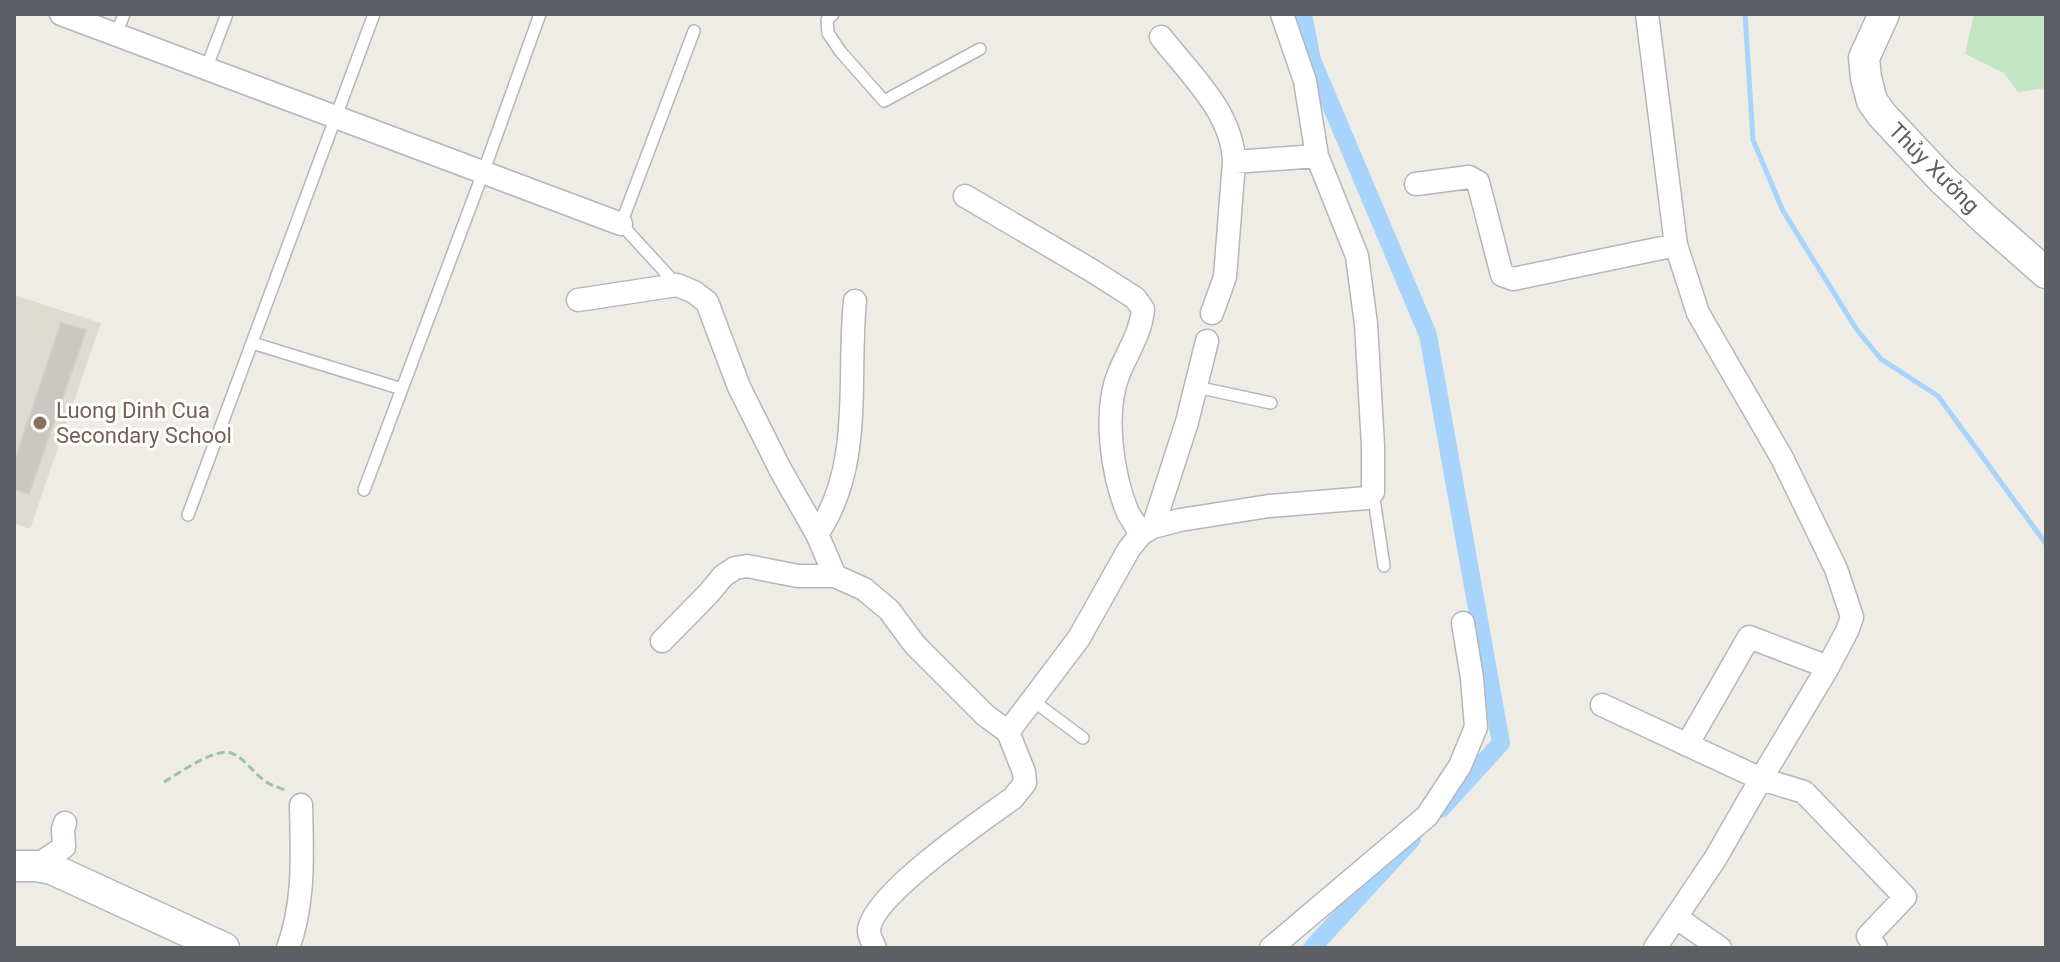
<svg xmlns="http://www.w3.org/2000/svg" width="2060" height="962" viewBox="0 0 2060 962" font-family="Roboto,sans-serif">
<style>
.education{fill:#dedbd2}
.green{fill:#c2e5c3}
.lines{fill:none;stroke-linecap:round;stroke-linejoin:round}
.stream{stroke:#a7d4fc;stroke-width:5}
.canal{stroke:#a7d4fc;stroke-width:18}
.building{fill:#cac6c1;stroke:#d3cec3;stroke-width:2}
.lane-casing{stroke:#b5b6bb;stroke-width:14}
.street-casing{stroke:#b5b6bb;stroke-width:25}
.secondary-casing{stroke:#b3b6bb;stroke-width:33}
.path{stroke:#9bc5a8;stroke-width:3;stroke-dasharray:8 4;stroke-linecap:butt}
.lane{stroke:#fff;stroke-width:11}
.street{stroke:#fff;stroke-width:22}
.secondary{stroke:#fff;stroke-width:30}
.education-dot{fill:#8d6e63;stroke:#fff;stroke-width:3}
.labels{text-anchor:middle;dominant-baseline:central;stroke-width:6;stroke-linejoin:round;paint-order:stroke}
.street-label{font-size:22px;fill:#5c5f64;stroke:#fff}
.education-label{font-size:22px;fill:#785e54;stroke:#fff;text-anchor:start}
</style>
<rect width="100%" height="100%" fill="#eeece4"/>
<path class="education" d="M14,295L101,323L30,529L14,523Z"/>
<path class="green" d="M1974,14H2046V88L2018,92L2004,73L1965,54Z"/>
<g class="lines">
<path class="stream" d="M1745,14L1753,140L1783,211L1857,330L1881,359L1938,396L2046,544"/>
<path class="canal" d="M1303,14L1312,60L1428,335L1501,743L1441,809
M1312,948L1412,839"/>
</g>
<path class="building" d="M61,323L86,330L29,494L14,489V463Z"/>
<g class="lines">
<g class="lane-casing">
<path id="lane" d="M833,14L827,20L828,33L840,51L884,101L980,49
M116,35L124,14
M206,69L227,14
M676,284L621,224L694,31
M252,343L402,389
M1196,387L1271,403
M364,490L483,173L540,14
M1373,492L1384,566
M188,515L374,14
M1032,700L1083,738"/>
</g>
<g class="street-casing">
<path id="street" d="M61,14L621,224
M1647,14L1676,245L1698,313L1782,458L1836,569L1852,617L1847,631L1828,667L1761,779L1715,859L1655,948
M1161,37C1190,74 1233,113 1234,162L1225,277L1212,313
M1234,162L1317,156
M1416,184L1469,177L1478,182L1502,275L1513,279L1676,245
M965,196L1091,270L1135,298L1143,309C1141,333 1128,351 1119,373C1103,411 1112,475 1128,513C1132,520 1137,527 1141,534
M578,300L677,285L694,292L707,302L739,387L780,469L817,534L835,576L864,589L889,610L915,645L985,715L1008,732L1024,772L1025,783L1013,798C984,819 870,896 869,931C869,936 873,943 875,948
M1153,527L1187,422L1207,341
M817,534C864,466 847,379 855,301
M662,641L709,593L723,576L735,568L747,566L798,576H835
M1602,705L1761,779L1804,792L1905,897L1868,936L1876,948
M1008,732L1079,638L1129,549L1141,534L1153,527L1180,520L1269,506L1367,498L1373,492V446L1366,324L1357,256L1317,156L1305,81L1282,14
M1687,745L1749,637L1828,667
M36,866L64,847L63,829L65,823
M1677,918L1720,948
M288,948C305,902 302,854 301,805
M1271,948L1427,816L1460,766L1476,727L1472,678L1463,623"/>
</g>
<g class="secondary-casing">
<path id="secondary" d="M1884,14L1864,58L1866,78L1872,101L1882,115L1942,179L1988,222L2046,273
M14,866H36L52,869L224,948"/>
</g>
<path class="path" d="M164,782C178,774 215,747 231,753C245,758 253,773 265,781C271,786 281,788 288,791"/>
<use href="#lane" class="lane"/>
<use href="#street" class="street"/>
<use href="#secondary" class="secondary"/>
</g>
<circle class="education-dot" cx="40" cy="423" r="8"/>
<g class="labels">
<g class="street-label">
<text transform="translate(1934 168) rotate(45)">Thủy Xưởng</text>
</g>
<g class="education-label">
<text x="56" y="410">Luong Dinh Cua<tspan x="56" dy="25">Secondary School</tspan></text>
</g>
</g>
<rect width="2060" height="962" fill="none" stroke="#5c5f64" stroke-width="32"/>
</svg>
